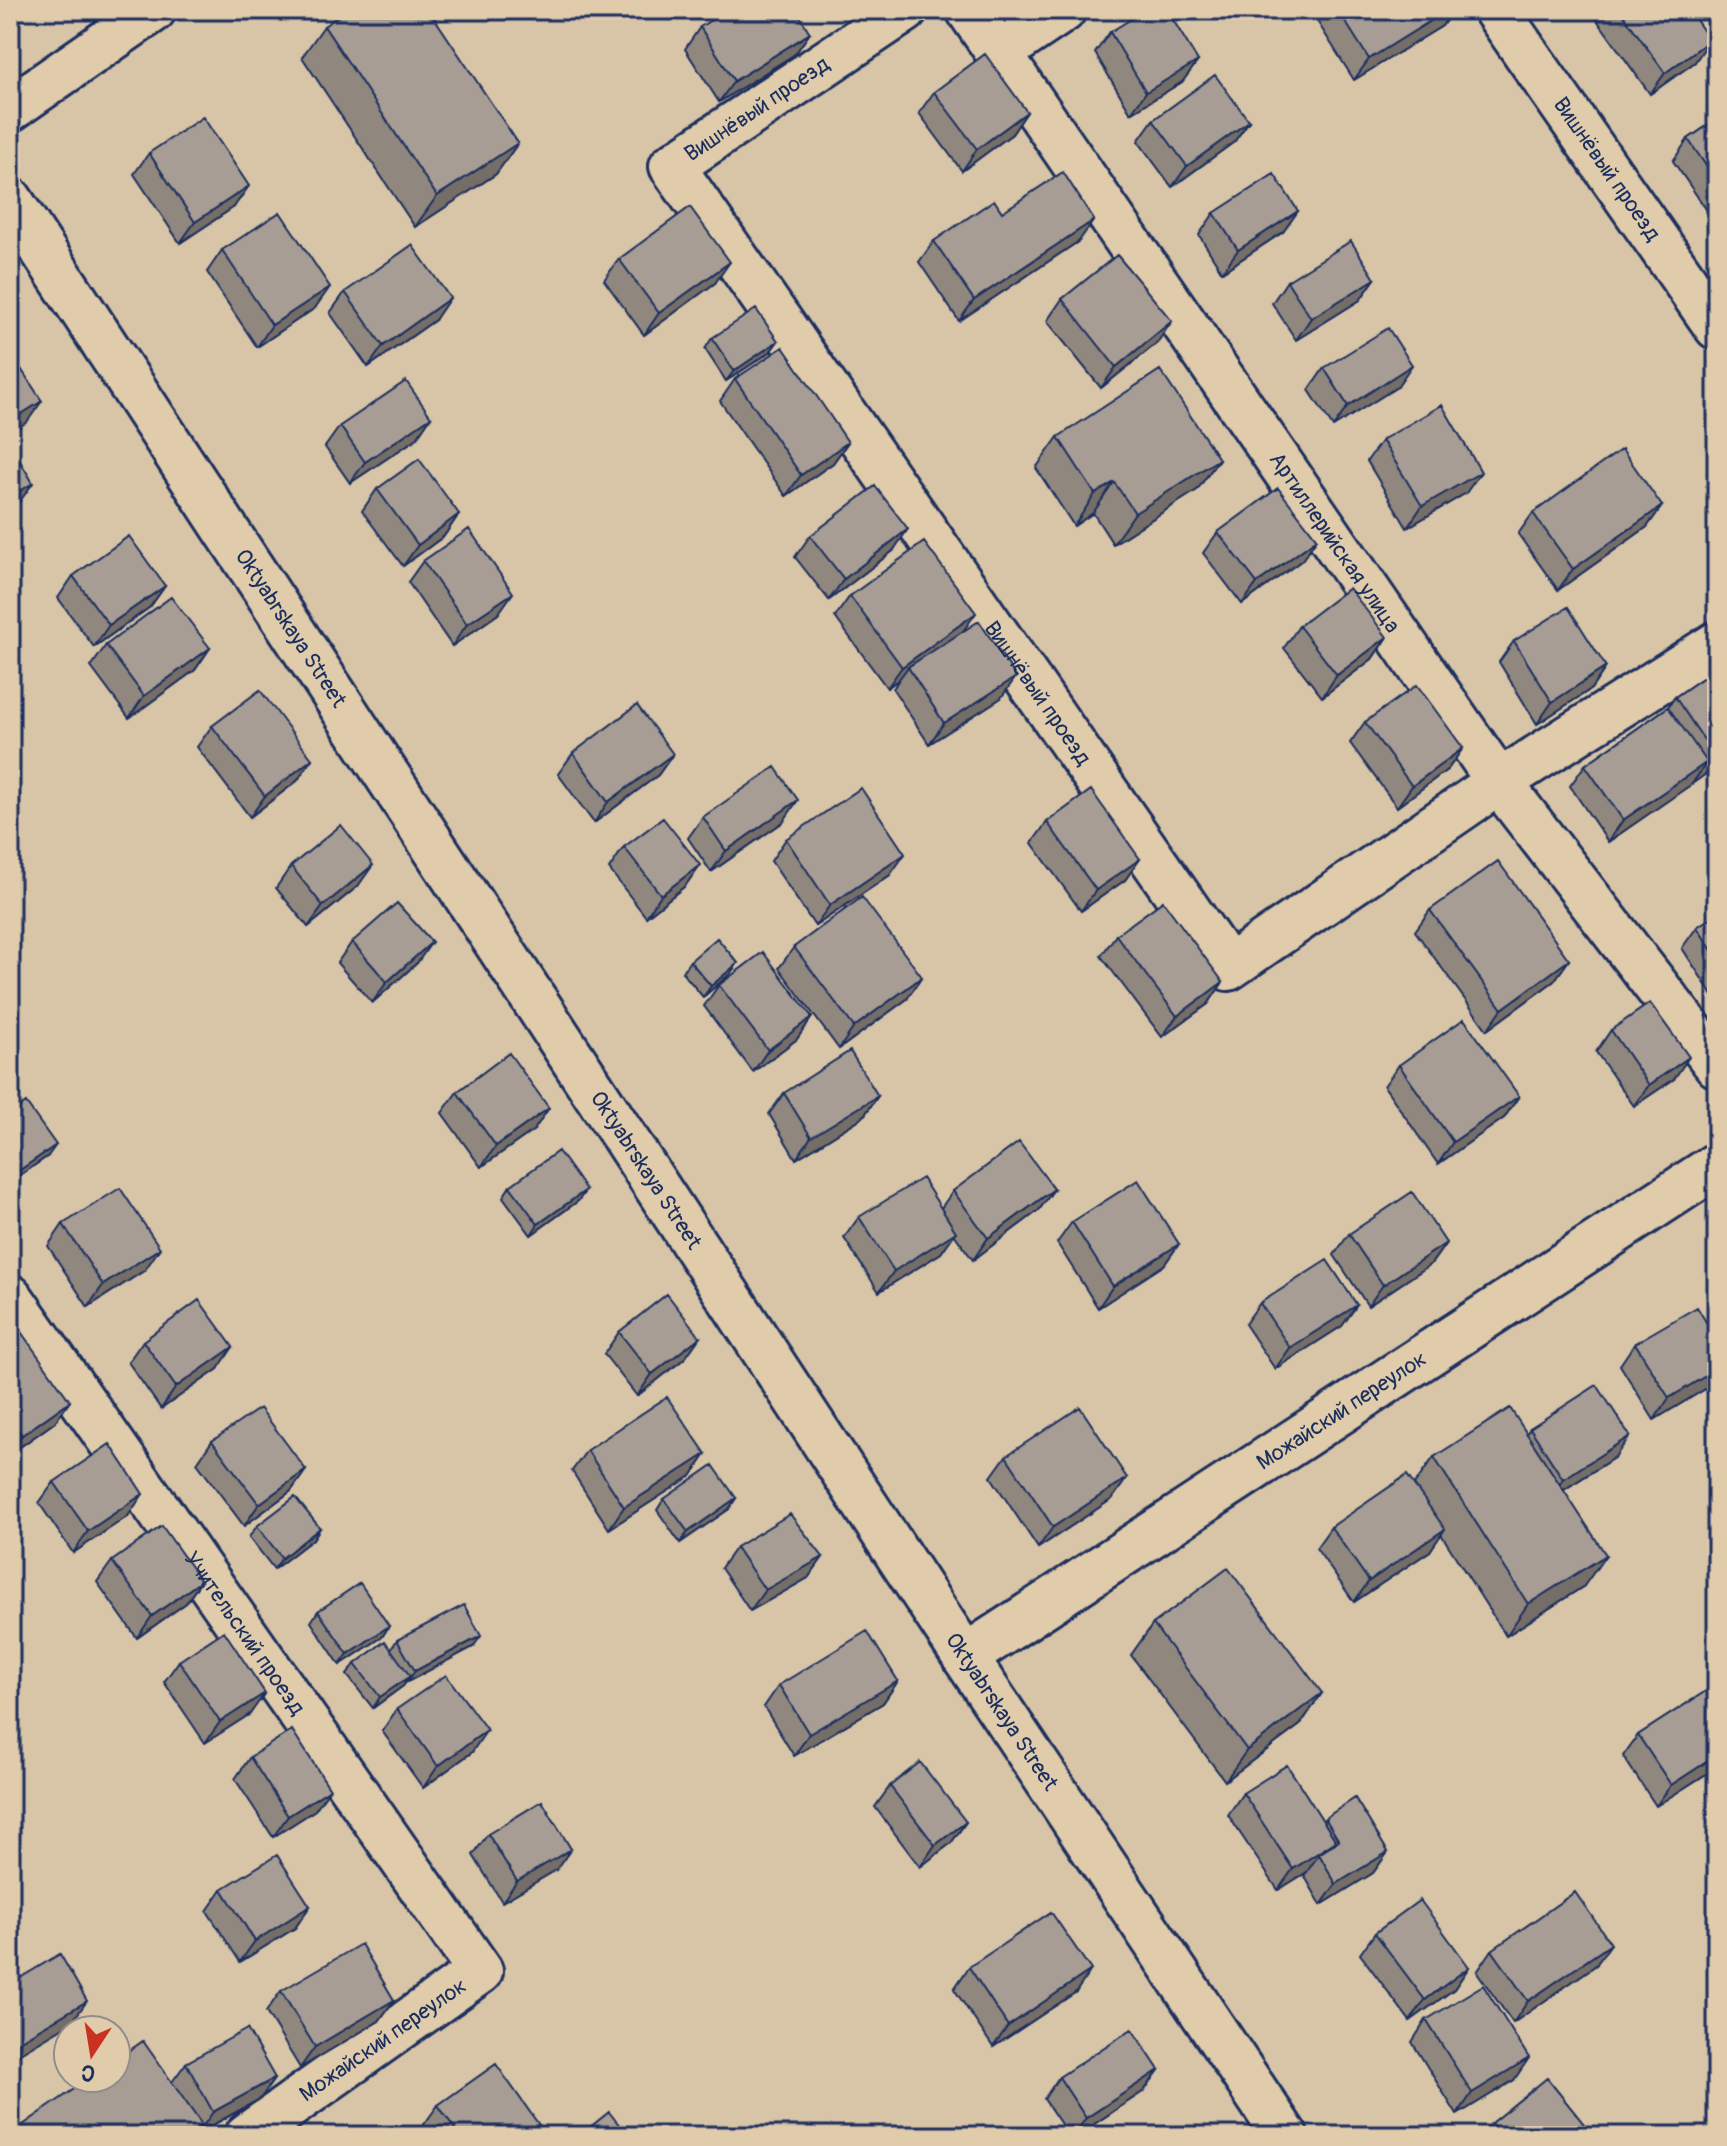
<svg xmlns="http://www.w3.org/2000/svg" width="1727" height="2146" viewBox="0 0 1727 2146" font-family="Pangolin,sans-serif">
<style>
.lines{fill:none;stroke-linecap:round;stroke-linejoin:round}
.street-casing{stroke:#1b2f5e;stroke-width:50}
.secondary-casing{stroke:#1b2f5e;stroke-width:50}
.street{stroke:#e0cbaa;stroke-width:44}
.secondary{stroke:#e0cbaa;stroke-width:44}
.wall{fill:#90877f;stroke:#1b2f5e;stroke-width:2}
.shaded-wall{fill:#756e68;stroke:#1b2f5e;stroke-width:2}
.building{fill:#a79d94;stroke:#1b2f5e;stroke-width:2}
.labels{text-anchor:middle;dominant-baseline:central;stroke-width:6;stroke-linejoin:round;paint-order:stroke}
.street-label{font-size:22px;fill:#1b2f5e;stroke:#e0cbaa}
</style>
<rect width="100%" height="100%" fill="#d8c5a7"/>
<filter id="ink" filterUnits="userSpaceOnUse"><feTurbulence type="fractalNoise" baseFrequency=".0125" numOctaves="2"/><feDisplacementMap in="SourceGraphic" scale="16" xChannelSelector="R" yChannelSelector="G"/><feConvolveMatrix kernelMatrix="1 2 1 2 8 2 1 2 1" color-interpolation-filters="sRGB"/></filter>
<g filter="url(#ink)">
<g class="lines">
<g class="street-casing">
<g id="street">
<path id="s1" d="M905,10L672,166L1228,968L1499,782L1717,644"/>
<path id="s2" d="M969,10L1499,782L1717,1065"/>
<path id="s3" d="M1496,10L1717,327"/>
<path d="M999,53L1063,10"/>
<path id="s4" d="M10,1297L480,1971L247,2136"/>
</g>
</g>
<g class="secondary-casing">
<g id="secondary">
<path d="M10,109L153,10"/>
<path id="s5" d="M10,200L965,1657L1285,2136"/>
<path id="s6" d="M965,1657L1717,1165"/>
</g>
</g>
<use href="#street" class="street"/>
<use href="#secondary" class="secondary"/>
</g>
<path class="wall" d="M1310,10H1453L1442,26L1354,80Z
M1590,10H1689L1695,62L1650,94Z
M324,26L518,143L496,174L415,227L302,57Z
M700,27L810,33L795,54L719,102L685,49Z
M1110,32L1198,61L1182,82L1131,113L1095,53Z
M934,92L1027,112L1012,134L962,171L919,113Z
M1717,119V225L1673,161L1688,139Z
M1153,120L1249,121L1234,142L1172,187L1138,141Z
M149,153L234,207L180,243L134,174Z
M1298,211L1283,232L1222,272L1199,235L1214,213Z
M1002,212L1079,241L959,321L919,262L934,241Z
M222,250L315,308L257,347L207,272Z
M619,259L715,283L644,335L604,280Z
M1375,279L1360,300L1296,340L1272,303L1287,281Z
M345,292L435,320L368,367L330,313Z
M1062,299L1157,343L1101,388L1047,321Z
M712,338L778,341L770,352L726,381L705,349Z
M1324,368L1397,387L1333,427L1309,390Z
M735,379L848,442L833,463L786,496L720,401Z
M431,417L416,439L350,483L325,447L340,426Z
M1058,437L1219,459L1197,490L1113,544L1093,513L1074,526L1036,468Z
M1382,440L1466,493L1407,528L1367,461Z
M377,489L459,514L444,536L403,566L362,511Z
M1662,506L1647,527L1558,590L1518,534L1533,513Z
M1218,532L1302,560L1242,604L1203,553Z
M810,536L893,551L829,600L795,557Z
M423,561L498,614L452,646L408,582Z
M73,576L165,586L150,607L94,647L58,598Z
M850,596L963,632L1001,698L929,744L893,689L899,679L887,688L835,617Z
M1299,626L1387,637L1372,659L1322,697L1284,648Z
M1514,641L1606,667L1591,689L1537,724L1499,662Z
M106,645L210,648L195,670L129,718L91,667Z
M1717,668V766L1608,842L1570,786L1585,765L1668,707L1675,697Z
M1365,722L1463,748L1448,769L1397,807L1350,743Z
M212,726L312,759L297,781L250,817L197,747Z
M573,753L673,754L658,775L594,823L558,774Z
M703,817L783,822L711,872L688,838Z
M1047,822L1140,859L1125,880L1081,911L1032,843Z
M786,839L890,875L815,926L771,861Z
M624,847L700,865L685,886L646,917L609,869Z
M291,866L358,886L308,927L276,888Z
M1430,910L1569,960L1554,981L1487,1030L1415,931Z
M1717,914V1002L1682,948L1697,927Z
M1116,935L1223,982L1208,1004L1162,1037L1101,956Z
M352,942L417,963L372,1003L337,963Z
M794,947L907,999L839,1049L779,968Z
M690,961L730,974L703,997L682,972Z
M719,985L812,1017L797,1039L753,1072L704,1006Z
M1611,1030L1674,1079L1634,1106L1596,1052Z
M1399,1065L1519,1096L1504,1118L1438,1164L1384,1086Z
M457,1092L534,1130L481,1167L442,1113Z
M784,1093L878,1096L863,1117L796,1159L769,1114Z
M10,1114L48,1156L10,1182Z
M510,1186L586,1190L578,1201L531,1235L503,1197Z
M1054,1189L1039,1210L973,1260L954,1234L941,1253L879,1292L844,1238L859,1217L941,1208L953,1191Z
M1072,1222L1179,1244L1164,1265L1098,1308L1057,1243Z
M63,1224L145,1270L88,1307L48,1246Z
M1349,1234L1446,1243L1431,1264L1368,1306L1334,1255Z
M1260,1303L1357,1305L1342,1326L1275,1369L1245,1324Z
M619,1332L700,1337L685,1358L637,1396L604,1354Z
M10,1335L70,1401L55,1422L10,1454Z
M1717,1340V1380L1715,1383L1654,1420L1620,1365L1635,1343Z
M143,1341L218,1369L161,1409L128,1362Z
M1530,1428L1615,1457L1564,1490L1584,1586L1506,1636L1441,1534L1430,1551L1354,1602L1316,1548L1331,1527L1414,1485L1434,1457L1527,1433Z
M212,1441L306,1470L291,1491L244,1526L197,1463Z
M587,1450L706,1454L691,1476L609,1529L572,1471Z
M1006,1456L1127,1478L1112,1499L1038,1548L991,1477Z
M54,1482L128,1516L73,1553L39,1503Z
M736,1498L729,1509L680,1543L657,1510L664,1499Z
M257,1526L320,1528L313,1539L274,1569L249,1537Z
M736,1547L823,1557L808,1578L750,1611L721,1568Z
M112,1561L201,1581L186,1603L137,1638L97,1582Z
M318,1611L389,1626L382,1637L340,1665L311,1622Z
M1153,1624L1322,1693L1300,1725L1225,1781L1131,1655Z
M397,1640L473,1647L407,1682V1681L403,1686L373,1708L347,1675L355,1664L391,1649Z
M179,1661L250,1714L205,1743L164,1682Z
M898,1681L883,1703L794,1756L764,1707L779,1685Z
M1717,1684V1767L1656,1806L1623,1756L1638,1735Z
M397,1709L472,1752L423,1788L382,1731Z
M250,1757L315,1810L273,1837L235,1779Z
M890,1786L966,1822L951,1843L920,1867L875,1807Z
M1243,1793L1323,1821L1325,1818L1388,1852L1373,1873L1321,1905L1304,1875L1307,1872L1278,1890L1228,1815Z
M488,1834L571,1849L556,1870L502,1902L473,1855Z
M222,1889L310,1906L295,1928L240,1962L207,1911Z
M1375,1933L1469,1967L1454,1989L1410,2021L1360,1954Z
M1492,1950L1596,1965L1513,2023L1477,1972Z
M969,1967L1076,1992L993,2047L954,1989Z
M281,1991L394,2000L379,2021L300,2068L266,2012Z
M1426,2020L1514,2080L1457,2115L1412,2042Z
M186,2063L260,2099L198,2133L197,2132L194,2136H10L172,2082Z
M1159,2070L1144,2091L1076,2136H1069L1044,2099L1059,2077Z
M438,2105L539,2125L531,2136H430L423,2126Z
M1491,2123L1588,2129L1583,2136H1482Z"/>
<path class="shaded-wall" d="M1448,10H1453L1442,26L1354,80L1369,59Z
M810,33L795,54L719,102L734,81Z
M1710,40L1695,62L1650,94L1665,73Z
M1198,61L1182,82L1131,113L1146,92Z
M1027,112L1012,134L962,171L977,149Z
M1249,121L1234,142L1172,187L1187,166Z
M518,143L496,174L415,227L437,196Z
M249,186L234,207L180,243L195,222Z
M1298,211L1283,232L1222,272L1238,250Z
M1094,220L1079,241L959,321L974,300Z
M730,262L715,283L644,335L659,313Z
M1375,279L1360,300L1296,340L1311,318Z
M330,287L315,308L257,347L272,325Z
M450,298L435,320L368,367L383,346Z
M1172,321L1157,343L1101,388L1116,367Z
M778,341L770,352L726,381L734,371Z
M1412,365L1397,387L1333,427L1348,406Z
M42,401L27,422L10,433V421Z
M431,417L416,439L350,483L365,462Z
M848,442L833,463L786,496L801,475Z
M1219,459L1197,490L1113,544L1135,513Z
M1481,472L1466,493L1407,528L1422,506Z
M1114,482L1093,513L1074,526L1095,494Z
M33,483L18,504L10,509V497Z
M1662,506L1647,527L1558,590L1573,569Z
M459,514L444,536L403,566L418,545Z
M908,529L893,551L829,600L844,579Z
M1317,539L1302,560L1242,604L1257,583Z
M165,586L150,607L94,647L109,625Z
M513,593L498,614L452,646L467,624Z
M976,613L961,634L908,667L899,679L887,688L902,667Z
M1387,637L1372,659L1322,697L1337,675Z
M210,648L195,670L129,718L144,696Z
M1606,667L1591,689L1537,724L1552,702Z
M1016,677L1001,698L929,744L944,723Z
M1463,748L1448,769L1397,807L1412,786Z
M1717,750V766L1692,784L1713,753Z
M673,754L658,775L594,823L608,802Z
M312,759L297,781L250,817L265,796Z
M1707,762L1692,784L1608,842L1623,820Z
M798,800L783,822L711,872L726,851Z
M905,854L890,875L815,926L830,905Z
M1140,859L1125,880L1081,911L1096,890Z
M373,865L358,886L308,927L323,906Z
M700,865L685,886L646,917L661,895Z
M432,942L417,963L372,1003L387,982Z
M1569,960L1554,981L1487,1030L1502,1009Z
M738,963L730,974L703,997L711,986Z
M922,977L907,999L839,1049L854,1027Z
M1223,982L1208,1004L1162,1037L1177,1016Z
M812,1017L797,1039L753,1072L768,1050Z
M20,1053L10,1068V1060Z
M1689,1057L1674,1079L1634,1106L1649,1085Z
M878,1096L863,1117L796,1159L811,1137Z
M1519,1096L1504,1118L1438,1164L1453,1142Z
M549,1108L534,1130L481,1167L496,1146Z
M56,1145L48,1156L10,1182L17,1172Z
M1054,1189L1039,1210L973,1260L988,1238Z
M586,1190L578,1201L531,1235L538,1224Z
M956,1232L941,1253L879,1292L894,1271Z
M1446,1243L1431,1264L1368,1306L1383,1285Z
M1179,1244L1164,1265L1098,1308L1113,1286Z
M160,1248L145,1270L88,1307L103,1285Z
M1357,1305L1342,1326L1275,1369L1290,1348Z
M700,1337L685,1358L637,1396L652,1374Z
M233,1347L218,1369L161,1409L176,1387Z
M1717,1369V1380L1715,1383L1654,1420L1669,1398Z
M70,1401L55,1422L10,1454V1452L22,1435Z
M1630,1436L1615,1457L1548,1500L1563,1479Z
M706,1454L691,1476L609,1529L624,1507Z
M306,1470L291,1491L244,1526L259,1504Z
M1127,1478L1112,1499L1038,1548L1053,1527Z
M143,1494L128,1516L73,1553L88,1531Z
M736,1498L729,1509L680,1543L688,1532Z
M320,1528L313,1539L274,1569L282,1558Z
M1445,1529L1430,1551L1354,1602L1369,1581Z
M1606,1555L1584,1586L1506,1636L1528,1604Z
M823,1557L808,1578L750,1611L765,1590Z
M201,1581L186,1603L137,1638L152,1616Z
M389,1626L382,1637L340,1665L348,1654Z
M481,1636L473,1647L407,1682L415,1671Z
M410,1676L403,1686L373,1708L380,1697Z
M898,1681L883,1703L794,1756L809,1734Z
M265,1693L250,1714L205,1743L220,1722Z
M1322,1693L1300,1725L1225,1781L1247,1750Z
M487,1730L472,1752L423,1788L438,1766Z
M1717,1755V1767L1656,1806L1671,1785Z
M330,1789L315,1810L273,1837L288,1816Z
M966,1822L951,1843L920,1867L935,1845Z
M1336,1841L1323,1860L1319,1854L1307,1872L1278,1890L1293,1869Z
M571,1849L556,1870L502,1902L517,1881Z
M1388,1852L1373,1873L1321,1905L1336,1884Z
M310,1906L295,1928L240,1962L255,1941Z
M1611,1944L1596,1965L1513,2023L1528,2001Z
M1469,1967L1454,1989L1410,2021L1425,2000Z
M1091,1970L1076,1992L993,2047L1008,2026Z
M394,2000L379,2021L300,2068L315,2047Z
M87,2001L72,2022L10,2059V2046Z
M1529,2058L1514,2080L1457,2115L1472,2093Z
M1159,2070L1144,2091L1076,2136H1073L1086,2118Z
M275,2078L260,2099L198,2133L213,2112Z
M202,2125L194,2136H186Z
M539,2125L531,2136H523Z"/>
<path class="building" d="M348,10H429L518,143L437,196L324,26Z
M727,10H796L810,33L734,81L700,27Z
M1146,10H1167L1198,61L1146,92L1110,32Z
M1338,10H1448L1369,59Z
M1620,10H1689L1710,40L1665,73Z
M985,54L1027,112L977,149L934,92Z
M1215,75L1249,121L1187,166L1153,120Z
M203,117L249,186L195,222L149,153Z
M1717,119V182L1688,139Z
M1063,172L1094,220L974,300L934,241L994,200L1002,212Z
M1274,174L1298,211L1238,250L1214,213Z
M690,207L730,262L659,313L619,259Z
M280,212L330,287L272,325L222,250Z
M1351,241L1375,279L1311,318L1287,281Z
M412,245L450,298L383,346L345,292Z
M1117,255L1172,321L1116,367L1062,299Z
M756,309L778,341L734,371L712,338Z
M1388,328L1412,365L1348,406L1324,368Z
M783,347L848,442L801,475L735,379Z
M10,352L42,401L10,421Z
M1160,370L1219,459L1135,513L1114,482L1095,494L1058,437Z
M406,381L431,417L365,462L340,426Z
M1442,405L1481,472L1422,506L1382,440Z
M10,444L33,483L10,497Z
M1622,449L1662,506L1573,569L1533,513Z
M419,459L459,514L418,545L377,489Z
M875,486L908,529L844,579L810,536Z
M1278,488L1317,539L1257,583L1218,532Z
M469,529L513,593L467,624L423,561Z
M129,536L165,586L109,625L73,576Z
M924,542L976,613L902,667L850,596Z
M1349,588L1387,637L1337,675L1299,626Z
M171,597L210,648L144,696L106,645Z
M1568,607L1606,667L1552,702L1514,641Z
M979,621L1016,677L944,723L908,667Z
M1717,668V750L1713,753L1675,697Z
M1417,685L1463,748L1412,786L1365,722Z
M260,690L312,759L265,796L212,726Z
M637,705L673,754L608,802L573,753Z
M1668,707L1707,762L1623,820L1585,765Z
M775,767L798,800L726,851L703,817Z
M861,788L905,854L830,905L786,839Z
M1091,790L1140,859L1096,890L1047,822Z
M663,818L700,865L661,895L624,847Z
M341,825L373,865L323,906L291,866Z
M1498,861L1569,960L1502,1009L1430,910Z
M862,897L922,977L854,1027L794,947Z
M1163,901L1223,982L1177,1016L1116,935Z
M397,903L432,942L387,982L352,942Z
M1717,914V958L1697,927Z
M717,938L738,963L711,986L690,961Z
M763,952L812,1017L768,1050L719,985Z
M1650,1003L1689,1057L1649,1085L1611,1030Z
M1464,1019L1519,1096L1453,1142L1399,1065Z
M10,1038L20,1053L10,1060Z
M850,1051L878,1096L811,1137L784,1093Z
M509,1053L549,1108L496,1146L457,1092Z
M26,1103L56,1145L17,1172L10,1162V1114Z
M1019,1142L1054,1189L988,1238L953,1191Z
M558,1151L586,1190L538,1224L510,1186Z
M922,1178L956,1232L894,1271L859,1217Z
M1138,1180L1179,1244L1113,1286L1072,1222Z
M120,1188L160,1248L103,1285L63,1224Z
M1412,1192L1446,1243L1383,1285L1349,1234Z
M1327,1260L1357,1305L1290,1348L1260,1303Z
M667,1294L700,1337L652,1374L619,1332Z
M199,1300L233,1347L176,1387L143,1341Z
M1697,1307L1717,1340V1369L1669,1398L1635,1343Z
M19,1329L70,1401L22,1435L10,1418V1335Z
M1597,1385L1630,1436L1563,1479L1530,1428Z
M667,1397L706,1454L624,1507L587,1450Z
M1080,1407L1127,1478L1053,1527L1006,1456Z
M260,1408L306,1470L259,1504L212,1441Z
M1510,1408L1606,1555L1528,1604L1434,1457Z
M110,1444L143,1494L88,1531L54,1482Z
M713,1465L736,1498L688,1532L664,1499Z
M1407,1475L1445,1529L1369,1581L1331,1527Z
M295,1497L320,1528L282,1558L257,1526Z
M790,1514L823,1557L765,1590L736,1547Z
M162,1526L201,1581L152,1616L112,1561Z
M1228,1568L1322,1693L1247,1750L1153,1624Z
M360,1583L389,1626L348,1654L318,1611Z
M464,1605L481,1636L415,1671L397,1640Z
M224,1631L265,1693L220,1722L179,1661Z
M867,1631L898,1681L809,1734L779,1685Z
M385,1641L410,1676L380,1697L355,1664Z
M446,1675L487,1730L438,1766L397,1709Z
M1717,1684V1755L1671,1785L1638,1735Z
M292,1730L330,1789L288,1816L250,1757Z
M920,1762L966,1822L935,1845L890,1786Z
M1287,1765L1336,1841L1293,1869L1243,1793Z
M1355,1798L1388,1852L1336,1884L1319,1854L1339,1841L1325,1818Z
M542,1801L571,1849L517,1881L488,1834Z
M277,1855L310,1906L255,1941L222,1889Z
M1575,1892L1611,1944L1528,2001L1492,1950Z
M1420,1900L1469,1967L1425,2000L1375,1933Z
M1051,1912L1091,1970L1008,2026L969,1967Z
M361,1944L394,2000L315,2047L281,1991Z
M60,1954L87,2001L10,2046V1984Z
M1483,1985L1529,2058L1472,2093L1426,2020Z
M247,2029L275,2078L213,2112L186,2063Z
M1132,2029L1159,2070L1086,2118L1059,2077Z
M143,2041L202,2125L186,2136H10V2134L90,2078H116V2060Z
M496,2064L539,2125L523,2136H460L438,2105Z
M1547,2078L1588,2129L1579,2136H1502L1491,2123Z
M609,2112L628,2136H579Z
M356,2130L360,2136H348Z"/>
</g>
<g class="labels">
<g class="street-label">
<text transform="translate(757 109) rotate(-34)">Вишнёвый проезд</text>
<text stroke="none"><textPath href="#s3" startOffset="194">Вишнёвый проезд</textPath></text>
<text stroke="none"><textPath href="#s2" startOffset="646">Артиллерийская улица</textPath></text>
<text stroke="none"><textPath href="#s5" startOffset="512">Oktyabrskaya Street</textPath></text>
<text stroke="none"><textPath href="#s1" startOffset="922">Вишнёвый проезд</textPath></text>
<text stroke="none"><textPath href="#s5" startOffset="1160">Oktyabrskaya Street</textPath></text>
<text stroke="none"><textPath href="#s6" startOffset="450">Можайский переулок</textPath></text>
<text stroke="none"><textPath href="#s4" startOffset="410">Учительский проезд</textPath></text>
<text stroke="none"><textPath href="#s5" startOffset="1808">Oktyabrskaya Street</textPath></text>
<text transform="translate(383 2040) rotate(-35)">Можайский переулок</text>
</g>
</g>
<rect width="1727" height="2146" fill="none" stroke="#e0cbaa" stroke-width="40"/>
<rect x="20" y="20" width="1687" height="2106" fill="none" stroke="#1b2f5e" stroke-width="3" filter="url(#ink)"/>
<g transform="translate(92 2054) rotate(192)"><circle r="38" fill="#e0cbaa" stroke="#918d8c" stroke-width="2"/>
<path d="M0-6L14 30L0 20L-14 30Z" fill="#c8321e"/>
<text y="-12" font-size="22" font-weight="bold" text-anchor="middle" fill="#1b2f5e">С</text>
</g>
</svg>
